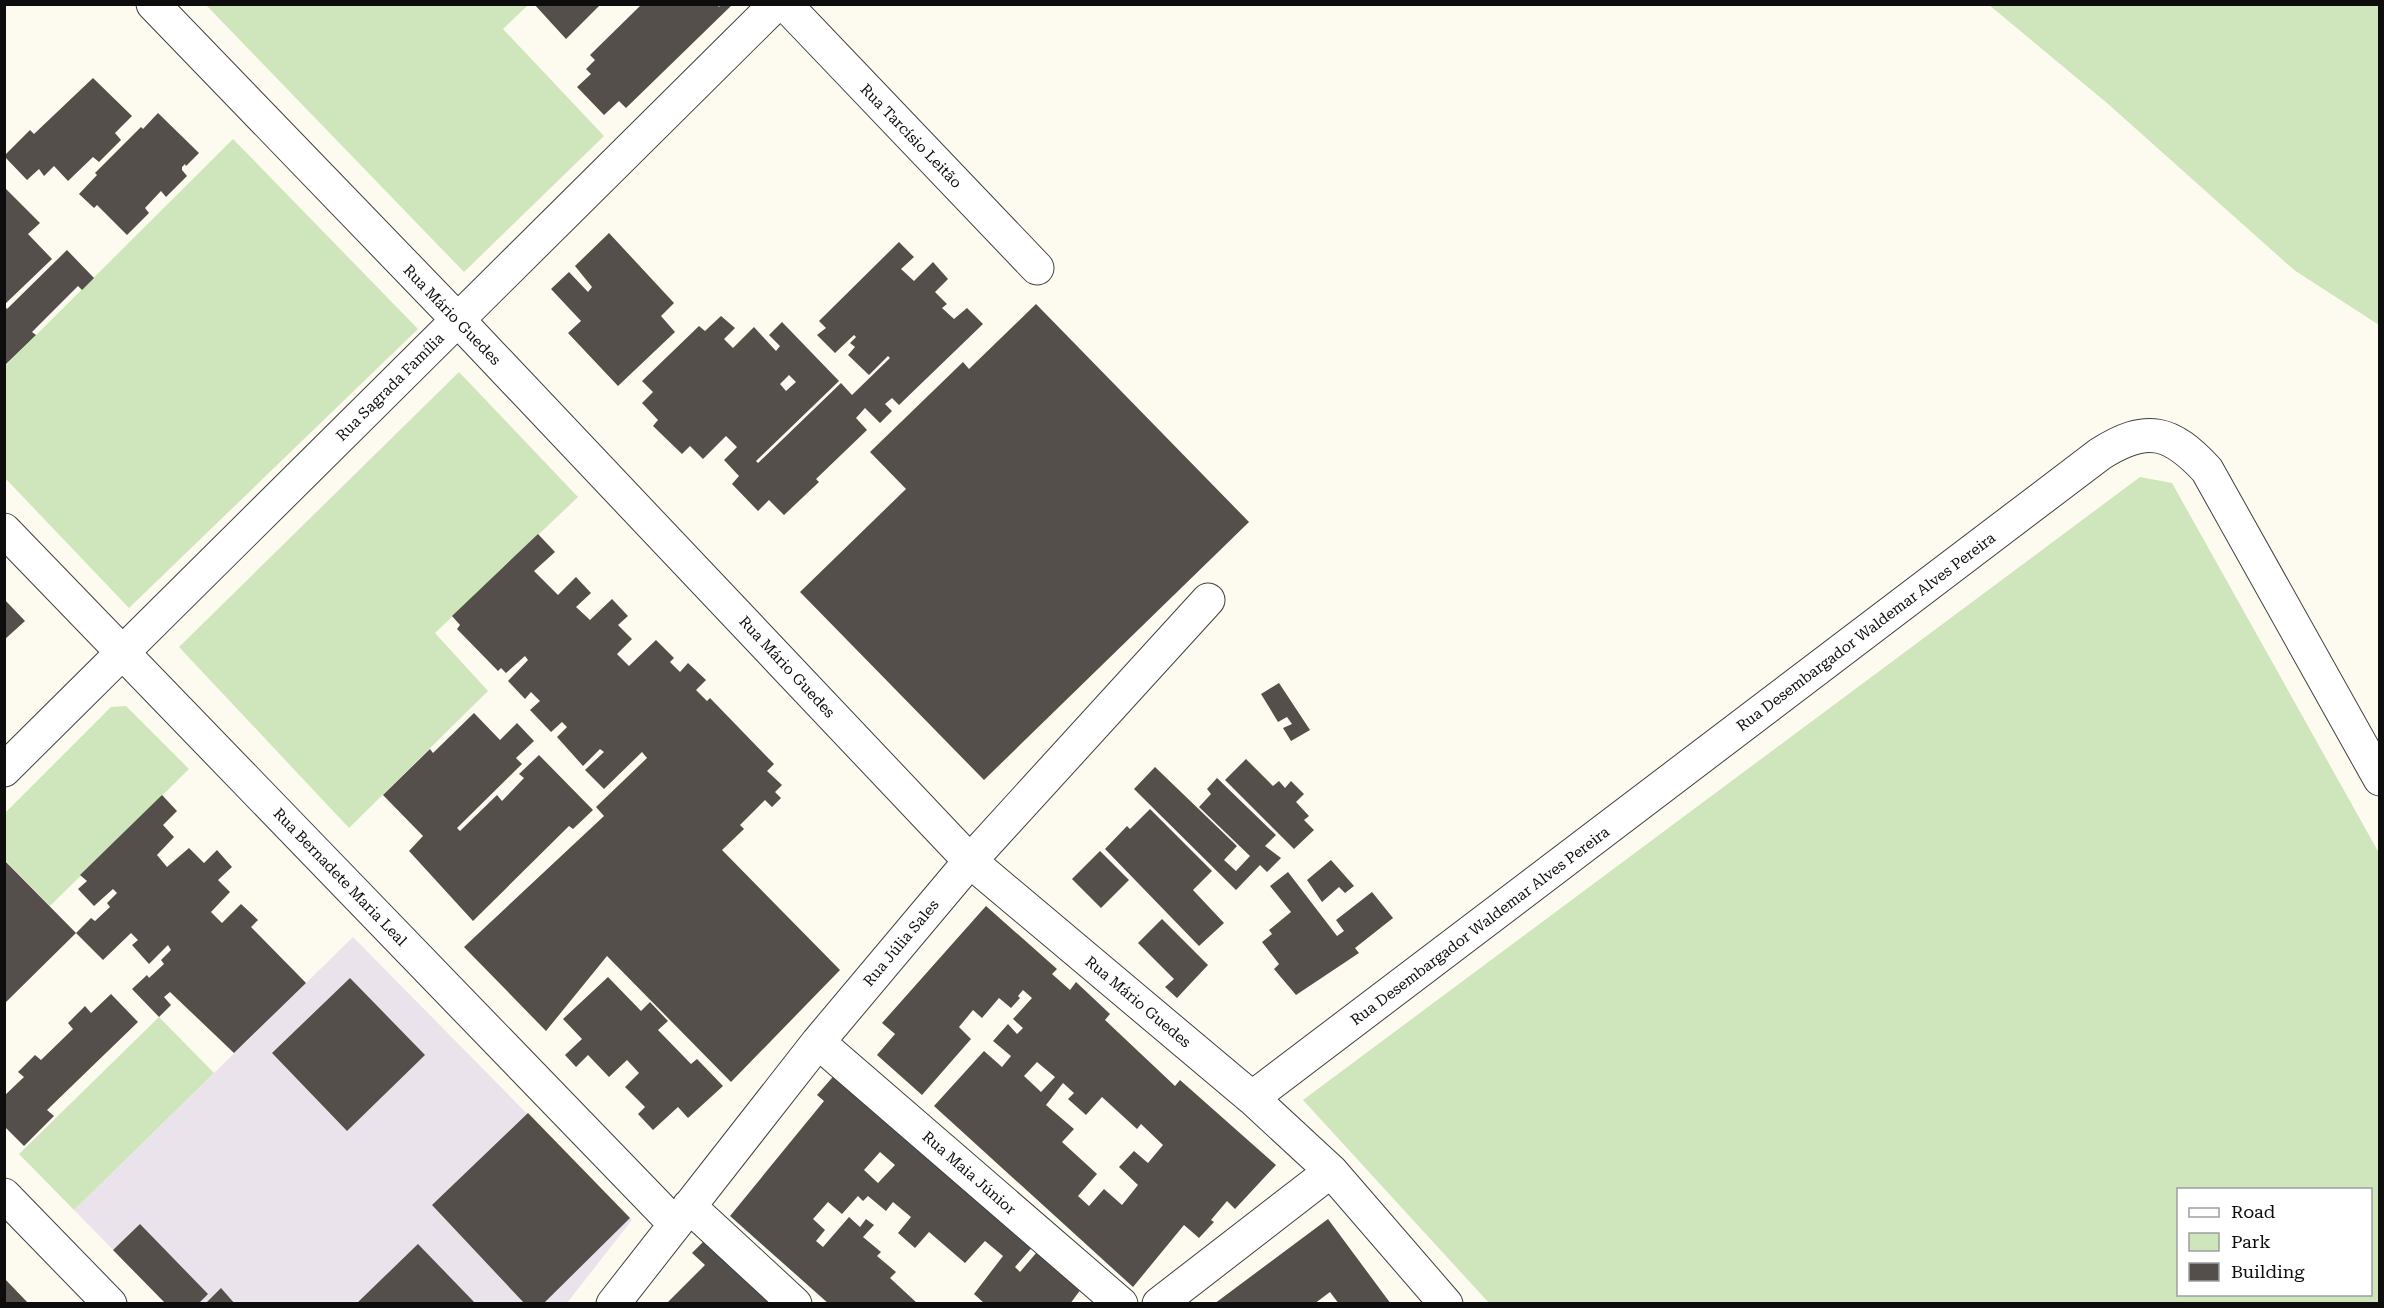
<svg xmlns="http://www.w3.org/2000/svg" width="2384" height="1308" viewBox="0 0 2384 1308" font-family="'Roboto Serif',serif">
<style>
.industrial{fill:#ebe3eb}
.green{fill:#cfe5bc;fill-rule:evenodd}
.building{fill:#554f4b;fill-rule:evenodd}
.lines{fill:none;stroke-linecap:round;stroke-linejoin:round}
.street-casing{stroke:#404040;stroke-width:35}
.street{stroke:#fff;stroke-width:33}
.labels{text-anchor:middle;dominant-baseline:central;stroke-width:6;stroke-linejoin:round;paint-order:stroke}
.street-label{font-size:15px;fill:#0d0d0d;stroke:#fff}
</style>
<rect width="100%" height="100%" fill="#fdfbef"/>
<path class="industrial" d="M353,937L632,1220L567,1303L166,1304L74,1210Z"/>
<path class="green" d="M206,5H528L503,29L604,136L464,272Z
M1989,5H2379V325L2294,270L2107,103Z
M233,139L418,329L129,608L5,478V366Z
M459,372L578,497L435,633L488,691L349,828L179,647Z
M2140,477L2172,483L2379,853V1303H1489L1303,1100ZM2178,1190H2370V1294H2178Z
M126,706L189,769L50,906L5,860V813L111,707Z
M159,1017L214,1073L74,1210L19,1154Z"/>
<path class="building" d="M534,4H601L566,39Z
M721,4H733L626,108L619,101L604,115L577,87L591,74L586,69L595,60L590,55L640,6L638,5H717L719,7Z
M93,78L132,116L115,133L121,140L99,162L93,157L68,181L54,166L44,176L39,169L27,180L4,156L30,130L34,134Z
M158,113L199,153L186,166L185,164L182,167V170L187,176L166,197L161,191L145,208L149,213L127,235L97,205L94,208L79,194L97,175L95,173L141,127L143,129Z
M4,187L40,223L28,234L52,259L4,305Z
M609,233L674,303L661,316L675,332L618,386L568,333L581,321L551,289L569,272L588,292L592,287L575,266Z
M899,242L914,257L901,269L914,281L933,262L948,279L935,292L947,304L942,308L954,319L967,308L983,324L899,405L892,398L885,404L892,411L880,423L865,408L856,418L867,430L816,479L819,482L784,515L769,500L758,511L732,484L739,476L724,460L737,447L726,436L703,459L690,446L682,454L653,426L658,420L642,403L653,392L642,381L699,326L705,331L721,316L735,328L724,339L733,348L754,327L776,351L780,346L769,335L782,322L839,381L756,461L758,463L841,383L852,395L890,358L888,356L869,375L848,355L855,347L850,343L856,337L854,335L835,353L817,335L826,328L819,321ZM789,375L796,382L786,391L780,384Z
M67,250L94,278L82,290L78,286L32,332L36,335L4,366V305L7,309Z
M1036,304L1249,522L984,780L800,592L906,489L870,452L963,362L969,369Z
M538,534L555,552L534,571L558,595L576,577L591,593L576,607L590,620L612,599L628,616L618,625L632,639L617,654L629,666L656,640L674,658L670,662L680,672L688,663L706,680L696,690L707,701L710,698L774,764L767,771L782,785L775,792L781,798L772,807L765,800L740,825L744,829L722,850L840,970L731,1082L607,956L546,1031L464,947L604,816L596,807L647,758L642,752L604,789L585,770L604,752L600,749L583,766L557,737L567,727L562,722L551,732L530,710L540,701L531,692L525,699L508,681L528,660L525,656L506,673L501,668L498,671L457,629L460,625L452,616Z
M4,599L25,621L4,640Z
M1279,683L1310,730L1291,741L1283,728L1292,724L1287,717L1278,722L1261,694Z
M474,713L500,740L517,723L534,741L516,758L522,764L457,828L460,831L497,795L502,801L524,778L519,774L539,755L593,810L573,829L569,826L473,921L409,851L423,836L383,795L430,749L433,753Z
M1246,759L1273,786L1279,781L1285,788L1291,781L1304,794L1296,802L1309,816L1304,820L1314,830L1294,849L1225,780Z
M1155,767L1237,846L1224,860L1236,871L1250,856L1199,807L1211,794L1207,789L1217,778L1276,835L1265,846L1281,858L1267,872L1260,865L1236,890L1134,789Z
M162,795L177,811L163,825L174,837L157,855L167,867L189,848L204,863L217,850L232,867L218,880L230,892L211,912L222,923L241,904L258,920L251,927L306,983L234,1053L170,992L164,997L171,1005L159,1017L132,989L147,975L149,978L164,964L161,960L171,950L168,945L149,964L132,945L138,940L131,933L103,960L76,933L91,918L95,921L110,907L107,903L117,893L113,889L94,906L78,889L87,881L80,875Z
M1150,809L1212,871L1193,890L1224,923L1199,946L1105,849L1127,826L1130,829Z
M1100,851L1129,880L1101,908L1072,879Z
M4,860L76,933L4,1004Z
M1331,860L1354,886L1345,893L1339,887L1322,902L1307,880Z
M1288,872L1337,936L1344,931L1336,920L1372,892L1393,918L1355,948L1359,953L1296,995L1274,969L1279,964L1262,942L1272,934L1269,930L1291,912L1270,886Z
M986,906L1057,969L1052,974L1070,990L1076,982L1110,1014L1105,1020L1175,1086L1180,1080L1276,1165L1235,1209L1227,1201L1211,1220L1214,1222L1199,1238L1184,1225L1133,1287L934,1106L984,1051L1002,1067L1011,1056L993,1041L1008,1024L1017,1034L1023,1028L1013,1019L1032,998L1023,990L1018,996L1020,998L1011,1008L999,998L982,1018L973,1010L959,1027L971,1039L922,1095L877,1055L895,1034L882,1023ZM1037,1062L1055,1077L1041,1092L1024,1076ZM1063,1083L1074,1093L1068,1099L1086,1115L1102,1097L1137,1129L1141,1124L1163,1145L1148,1163L1134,1151L1119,1167L1138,1185L1122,1205L1104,1189L1089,1206L1078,1196L1097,1174L1062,1142L1074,1129L1046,1105Z
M1162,919L1208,965L1177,998L1165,987L1174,979L1138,943Z
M608,977L641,1011L650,1002L668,1021L658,1030L691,1064L697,1059L723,1086L688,1118L678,1107L653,1130L638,1114L645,1107L625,1087L639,1073L627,1060L609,1077L588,1055L576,1067L565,1055L582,1039L563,1019Z
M350,978L425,1055L347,1131L272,1053Z
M111,994L138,1022L47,1110L54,1116L24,1146L4,1126V1096L24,1077L18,1072L35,1055L41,1060L73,1029L68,1023L85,1006L91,1013Z
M838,1071L1035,1244L1015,1267L1020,1272L1037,1252L1081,1289L1070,1304H985L974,1294L1003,1256L985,1241L965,1263L929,1232L915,1248L898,1233L911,1217L893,1202L886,1211L868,1196L863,1201L858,1196L842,1214L828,1202L813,1219L825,1230L816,1241L823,1247L849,1217L860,1227L866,1219L874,1225L863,1237L881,1252L877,1256L896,1272L890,1278L918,1304H829L730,1216L824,1101L817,1095ZM880,1152L895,1165L878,1183L864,1170Z
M528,1113L630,1218L543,1304H525L432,1205Z
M1328,1219L1391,1304H1339L1330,1292L1314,1304H1214Z
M140,1224L208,1294L198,1304H166L113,1250Z
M713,1232L781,1304H666L705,1265L692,1253Z
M418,1244L476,1304H356Z
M4,1278L29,1304H4Z
M221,1288L235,1304H205Z"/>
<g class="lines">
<g class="street-casing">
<path id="street" d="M153,4L458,320L970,861L1252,1098L1331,1171L1446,1304
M785,4L1037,268
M4,530L675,1224
M4,770L776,4
M818,1042L1121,1304
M1252,1098L2100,454C2147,424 2171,431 2207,470L2380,779
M4,1195L110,1304
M689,1206L795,1304
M613,1304L818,1042L970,861L1208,600
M1159,1304L1331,1171"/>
</g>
<use href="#street" class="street"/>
</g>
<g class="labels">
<g class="street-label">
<text transform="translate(911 136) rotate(46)">Rua Tarcísio Leitão</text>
<text transform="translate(452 315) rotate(46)">Rua Mário Guedes</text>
<text transform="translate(390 387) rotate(-45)">Rua Sagrada Família</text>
<text transform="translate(1866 632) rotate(-37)">Rua Desembargador Waldemar Alves Pereira</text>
<text transform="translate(787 667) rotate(47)">Rua Mário Guedes</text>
<text transform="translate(340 877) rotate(46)">Rua Bernadete Maria Leal</text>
<text transform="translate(1480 926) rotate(-37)">Rua Desembargador Waldemar Alves Pereira</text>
<text transform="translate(901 943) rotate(-50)">Rua Júlia Sales</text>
<text transform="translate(1138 1002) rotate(40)">Rua Mário Guedes</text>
<text transform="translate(969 1173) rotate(41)">Rua Maia Júnior</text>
</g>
</g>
<rect width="2384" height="1308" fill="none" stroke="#0d0d0d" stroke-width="12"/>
<rect x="2177" y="1188" width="195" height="108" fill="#ffffff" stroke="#9e9e9e" stroke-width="1.5"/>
<rect x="2189" y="1208" width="30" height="9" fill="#ffffff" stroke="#9e9e9e" stroke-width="1.5"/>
<text x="2231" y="1218" font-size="18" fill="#0d0d0d">Road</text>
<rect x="2189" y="1233" width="30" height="18" fill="#cfe5bc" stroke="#9e9e9e" stroke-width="1.5"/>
<text x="2231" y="1248" font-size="18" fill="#0d0d0d">Park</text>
<rect x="2189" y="1263" width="30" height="18" fill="#554f4b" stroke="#9e9e9e" stroke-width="1.5"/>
<text x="2231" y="1278" font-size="18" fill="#0d0d0d">Building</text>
</svg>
